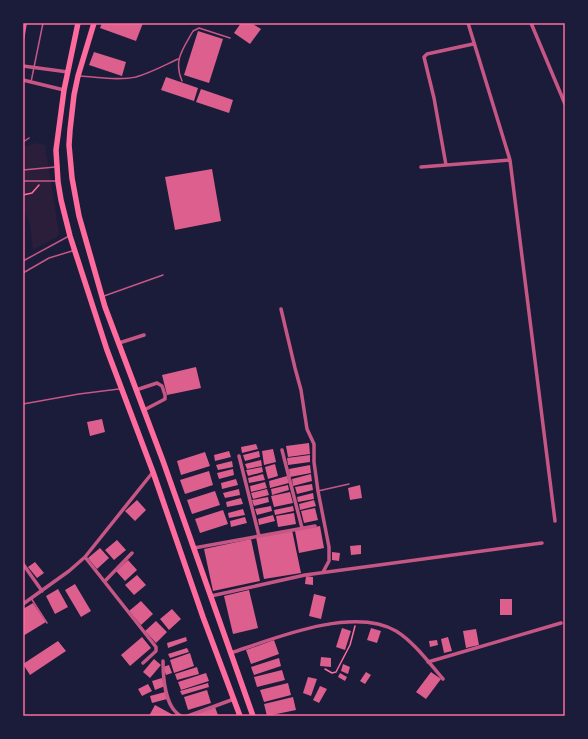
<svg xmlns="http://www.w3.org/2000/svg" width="588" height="739" viewBox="0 0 588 739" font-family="'Crimson Pro',serif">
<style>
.green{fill:#2a1e3b}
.building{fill:#dd5f8e}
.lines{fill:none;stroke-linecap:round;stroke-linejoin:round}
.path{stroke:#ff6b9d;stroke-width:1.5}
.service{stroke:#c65784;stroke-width:1.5}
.minor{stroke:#c65784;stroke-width:3.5}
.trunk{stroke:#ff6b9d;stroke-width:5.5}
.neatline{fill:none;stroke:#ff6b9d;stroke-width:1.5}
</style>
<rect width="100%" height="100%" fill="#1b1b3a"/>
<path class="green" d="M36,143L45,145L59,233L57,237L33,250L30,223L23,210V147Z"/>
<path class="building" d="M23,23H27L24,41H23Z
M102,23H143L136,41L100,28Z
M241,23H251L261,29L250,44L234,33Z
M198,31L223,39L209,83L184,75Z
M94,52L126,62L122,76L89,65Z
M166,77L198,88L194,101L161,90Z
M201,89L233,100L229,113L196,102Z
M212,169L221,221L175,230L165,177Z
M196,367L201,388L167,395L162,375Z
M102,419L105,432L90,436L87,422Z
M309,443L310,454L288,457L286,446Z
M256,444L258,449L242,453L241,447Z
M273,449L276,462L264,465L262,451Z
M229,451L231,457L215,461L214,455Z
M259,451L260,457L245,461L243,455Z
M205,452L210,466L181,475L177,461Z
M310,455V462L288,465L287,458Z
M261,460L262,466L247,469L245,464Z
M232,461L233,467L218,470L216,465Z
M275,464L278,476L268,479L265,467Z
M310,465L311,473L290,477L289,469Z
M262,467L263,472L248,476L246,470Z
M233,469L234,475L219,479L217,473Z
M209,471L213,485L185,494L180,480Z
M263,474L265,480L249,483L248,478Z
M311,474L312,481L293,486L292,479Z
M287,476L289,483L270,488L269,481Z
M236,479L238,485L222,489L221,483Z
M265,482L267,488L251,492L250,486Z
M312,484L313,490L297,494L295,487Z
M288,485L289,490L272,495L271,489Z
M360,485L362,498L350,500L348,488Z
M239,489L240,495L225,498L223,493Z
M267,489L269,495L253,499L251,493Z
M215,491L220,505L192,514L187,500Z
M290,492L293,503L274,507L271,496Z
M313,493L314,499L298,502L297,497Z
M268,497L269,502L254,506L252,500Z
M241,498L243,504L227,507L226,502Z
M137,500L146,510L135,521L125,511Z
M314,500L316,506L300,510L299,504Z
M271,506L272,511L257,515L255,509Z
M293,506L294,511L275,515L274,510Z
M315,508L318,520L304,523L301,511Z
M243,509L245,515L229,518L228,513Z
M223,510L228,524L200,533L195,519Z
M294,513L296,524L278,527L276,516Z
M273,515L275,521L259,525L258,519Z
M245,517L247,523L231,527L230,521Z
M320,526L324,548L299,553L295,531Z
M292,530L301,573L264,579L256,537Z
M251,539L260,581L213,591L204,549Z
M117,540L126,550L114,560L105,550Z
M361,545V554L351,555L350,546Z
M100,548L109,558L97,569L88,558Z
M332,552L340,553L339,561L332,560Z
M128,560L137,570L125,581L116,571Z
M35,562L44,573L37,578L28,567Z
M137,575L146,585L134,595L125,585Z
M306,576L313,577V585L305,584Z
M75,584L91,611L81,617L65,590Z
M58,589L68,607L55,614L46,596Z
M249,590L258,628L233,634L224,596Z
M314,594L326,597L321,619L309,616Z
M500,599H512V615H500Z
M141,601L153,614L141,625L129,611Z
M33,603L46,622L23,636V609Z
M172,609L181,619L169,630L160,619Z
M156,621L167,632L156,643L145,631Z
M342,628L351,631L345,650L336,647Z
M371,628L381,631L377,643L367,640Z
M476,629L479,645L466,648L463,631Z
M142,637L151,648L130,666L121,655Z
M186,637L187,641L168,648L167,643Z
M448,637L452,651L444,653L441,639Z
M274,640L279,654L251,664L246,650Z
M437,640L438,645L430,647L429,641Z
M58,641L66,651L30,675L23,664Z
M187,648L189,652L170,658L168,654Z
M190,653L194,666L174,673L170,660Z
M321,657L331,658V667L320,666Z
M279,658L281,666L254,675L251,667Z
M154,659L161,665L150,678L143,672Z
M343,664L350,667L348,674L341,671Z
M169,665L172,673L166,675L163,667Z
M197,667L199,674L177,680L175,674Z
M282,670L285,680L257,687L254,677Z
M366,672L371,675L365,684L360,681Z
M431,672L441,679L426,699L416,692Z
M206,673L209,681L181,690L178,682Z
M340,673L347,677L345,681L338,677Z
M308,677L317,679L311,696L303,693Z
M162,678L165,686L155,690L152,681Z
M208,683L209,687L182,695L180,691Z
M288,683L291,695L264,702L260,690Z
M148,684L152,691L142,696L138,689Z
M320,686L327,689L319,703L313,700Z
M207,690L211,703L188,710L184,697Z
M165,692L167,699L152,703L150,696Z
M293,697L296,710L267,716L264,704Z
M155,705L175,716H149Z
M215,707L218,715L191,716Z"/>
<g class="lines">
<path class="path" d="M23,195L32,193L39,185
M325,669L332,673L336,672L350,645L355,626"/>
<path class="service" d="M80,76C98,77 118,81 136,77C150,73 165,65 178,59
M182,81C173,60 183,49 193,31L199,28L230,38
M31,82L43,23
M23,142L29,138
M23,170L55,167
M23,181H56
M23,261L69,236
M23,273L49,258L72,251
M104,296L163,275
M23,404L79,394L119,389
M318,491L349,484
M31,598L47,623"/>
<path class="minor" d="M468,23L510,160L555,521
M531,23L565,104
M23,66L68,72
M23,80L64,90
M446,165L434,98L424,57L427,54L473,44
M421,167L510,160
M281,309L295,368L301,390L307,429L314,444V462L318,491L329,547V561L323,572
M119,343L144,335
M136,390L157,383L162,386L165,395V399L144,410
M282,450L302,528
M239,456L259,536
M194,548L315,526
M85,557L156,647V651L143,663
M23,564L42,591
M105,581L132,553
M211,596L305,575L542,543
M23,604L69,571L85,557L153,472
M231,653C275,638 353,606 396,631C414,642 430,664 443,679
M163,661C163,677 165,708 181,716
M428,662L561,623
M188,716L234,699"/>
<path class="trunk" d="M78,23L64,90L56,150L58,182L61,200L70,236L107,350L153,472L203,617L240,716
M94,23L78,76L74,95L70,130L69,145L72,178L79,216L105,307L163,461L253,716"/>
</g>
<rect width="588" height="739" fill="none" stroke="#1b1b3a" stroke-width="48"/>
<rect x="24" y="24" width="540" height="691" class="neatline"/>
</svg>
